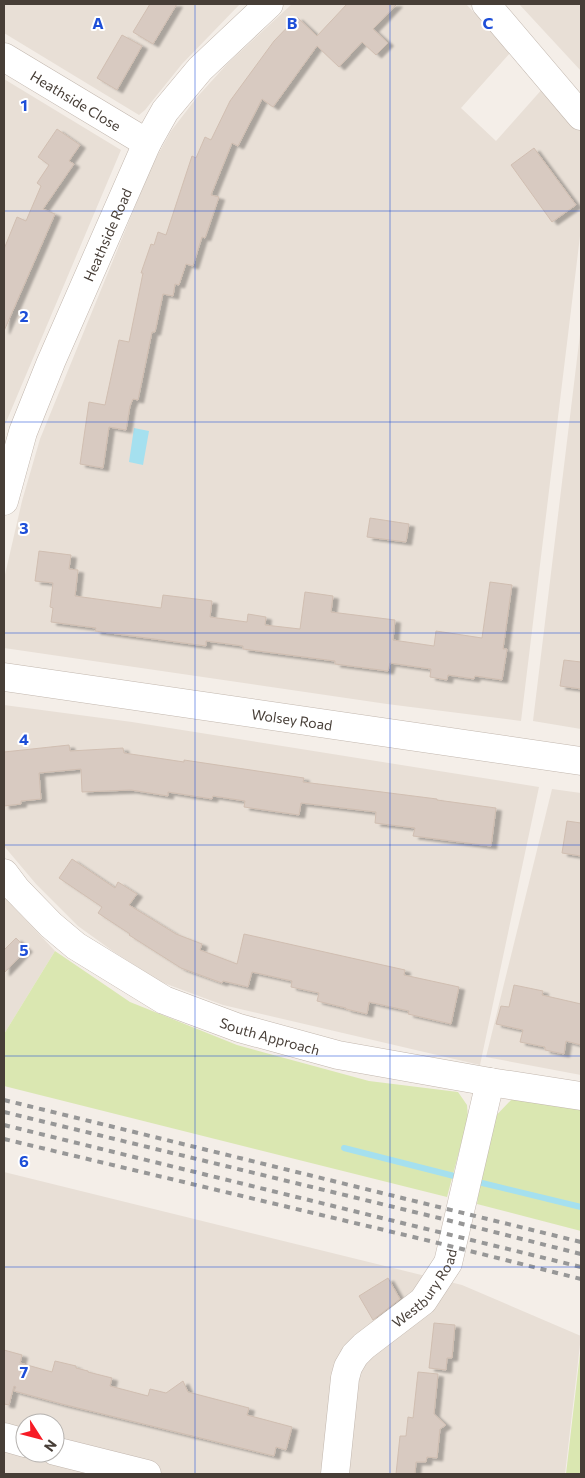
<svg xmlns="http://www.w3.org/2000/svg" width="585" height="1478" viewBox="0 0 585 1478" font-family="Commissioner,sans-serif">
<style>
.residential{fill:#e8dfd6;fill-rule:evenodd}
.green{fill:#dae7b1}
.water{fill:#a5e0ef}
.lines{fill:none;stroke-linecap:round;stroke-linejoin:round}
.stream{stroke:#a5e0ef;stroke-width:6}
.building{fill:#d8cac1;stroke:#d0beb1;filter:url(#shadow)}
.minor-casing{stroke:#c2b7ae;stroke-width:29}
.minor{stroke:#fff;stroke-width:28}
.rail{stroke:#979797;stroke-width:4;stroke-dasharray:6 6;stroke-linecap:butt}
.grid{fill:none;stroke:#1d4ed8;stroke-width:1;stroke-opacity:0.55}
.labels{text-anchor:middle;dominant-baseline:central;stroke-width:4;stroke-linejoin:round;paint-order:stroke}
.street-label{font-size:14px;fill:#473e37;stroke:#fff}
.grid-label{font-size:16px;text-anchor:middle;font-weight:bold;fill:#1d4ed8;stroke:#fff;stroke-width:4;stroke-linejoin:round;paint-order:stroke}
</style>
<defs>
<filter id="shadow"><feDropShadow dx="5.5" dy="3" stdDeviation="1" flood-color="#0004"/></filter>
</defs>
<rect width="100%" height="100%" fill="#f4eee8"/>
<path class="residential" d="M4,4H240L182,64L145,110L139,115L4,33Z
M292,4H466L511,52L461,108L496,141L544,87L581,128V228L521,721L387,704L4,648V579L22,501L40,439L152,165L171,131L198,96L228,63Z
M519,4H581V71Z
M4,79L121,150L4,427Z
M581,326V729L533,721Z
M4,705L132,722L539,787L480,1065L223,1005L161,982L114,952L78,926L36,884L4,846Z
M552,789L581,793V1075L486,1057Z
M4,897L55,951L4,1034Z
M4,1172L462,1285L581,1336L565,1474H4ZM25,1423H55V1453H25Z"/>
<path class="green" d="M55,951L130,1002L237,1045L369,1081L458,1092L467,1105L468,1118L447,1197L4,1086V1034Z
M513,1098L581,1109V1231L477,1204L488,1124Z
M581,1345V1474H566Z"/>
<path class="water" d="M134,428L149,431L143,465L129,462Z"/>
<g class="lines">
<path class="stream" d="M344,1148L462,1178
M474,1181L581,1207"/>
</g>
<path class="building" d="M150,4H177L153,44L133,32Z
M347,4H397L373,29L388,43L376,55L362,42L339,67L317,46L273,107L262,99L238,146L232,143L211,195L219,197L205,238L202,237L193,266L186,264L179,285L175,284L173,296L163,294L155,332H152L138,400L133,399L130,406L126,430L109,427L103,468L80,464L89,402L105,405L119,340L129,342L143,273H141L151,244L154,245L158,232L166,235L192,156L196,158L205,137L211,140L230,101L274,41L297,17L317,36Z
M122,35L142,46L117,90L97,78Z
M57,129L80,145L69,161L74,164L43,209L55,214L4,331V249L17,217L26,221L41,186L37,183L49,165L38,157Z
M534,148L576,205L552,222L511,165Z
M370,518L409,524L406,542L367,537Z
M39,551L71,555L69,569L78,570L75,596L161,608L163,595L212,601L210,617L247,622L248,614L266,617L265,625L300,629L305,592L333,596L331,612L395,620L393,640L434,646L436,631L482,638L490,582L512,585L503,649H507L502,680L475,676L474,679L448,675L447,680L430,677L431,669L390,663L388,671L335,664V661L243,649V646L206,641V646L95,631L96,628L51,622L53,608L50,607L53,583L35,581Z
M564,660L581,662V689L560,686Z
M69,745L70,751L123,748L124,753L184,762V760L304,778L303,782L437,799V800L496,808L491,846L413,836L415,828L375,823L376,812L301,803L299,815L244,807L245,801L213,796L212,799L168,792V796L131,790L82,792L81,769L39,773L41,799L21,801V804L4,806V752Z
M567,821L581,823V856L562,853Z
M72,859L115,888L118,882L137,894L129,905L176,934L202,944L200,950L237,964L244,934L405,970L404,975L459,987L451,1024L408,1014L409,1011L369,1002L367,1014L346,1009V1008L317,1001L319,993L291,987L292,981L252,972L248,987L223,981L222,983L181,968L129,935L130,934L98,913L102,907L59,878Z
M16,938L27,949L4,973V950Z
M514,985L543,991L542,995L581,1004V1045L566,1041L564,1054L545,1050V1047L520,1042L523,1030L496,1024L501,1006L509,1007Z
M388,1278L400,1299L373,1320L359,1296Z
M434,1323L455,1325L452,1358H447L446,1370L429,1368Z
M4,1350L22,1355L20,1363L52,1372L55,1361L76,1366V1368L88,1371V1372L112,1378L110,1386L148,1396L150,1389L166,1393L183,1381L188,1392L249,1408L247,1415L292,1427L286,1450L276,1447L274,1456L62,1404L14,1391L16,1387L14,1386L9,1405L4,1404Z
M418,1372L438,1374L434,1414L446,1425L440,1429L437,1458L427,1457L426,1462H416L415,1474H396L400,1436H406L408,1417L413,1418Z"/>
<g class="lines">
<g class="minor-casing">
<g id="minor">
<path d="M486,4L581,116"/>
<path id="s1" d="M4,57L147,143"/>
<path id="s2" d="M4,501L23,432L51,362L147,143L165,111L200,69L269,4"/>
<path id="s3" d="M4,677L581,761"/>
<path id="s4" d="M4,873L16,889L51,925L76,946L164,1000L239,1028L338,1055L490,1082L581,1096"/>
<path d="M4,1437L25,1443"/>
<path d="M55,1451L147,1474"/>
<path id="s5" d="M335,1474L345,1378L348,1367L355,1355L364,1346L423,1301L448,1263L490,1082"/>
</g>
</g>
<use href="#minor" class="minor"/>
<path class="rail" d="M4,1100L581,1242
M4,1112L439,1218L581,1254
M4,1125L581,1267
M4,1139L430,1241L581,1279"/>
</g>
<path class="grid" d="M195,4V1474M390,4V1474M4,211H581M4,422H581M4,633H581M4,845H581M4,1056H581M4,1267H581"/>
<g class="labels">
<g class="street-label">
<text stroke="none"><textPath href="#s1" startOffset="84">Heathside Close</textPath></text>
<text stroke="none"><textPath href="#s2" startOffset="286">Heathside Road</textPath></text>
<text stroke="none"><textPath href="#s3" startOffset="291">Wolsey Road</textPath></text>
<text stroke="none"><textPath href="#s4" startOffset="318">South Approach</textPath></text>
<text stroke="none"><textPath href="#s5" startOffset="220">Westbury Road</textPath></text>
</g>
</g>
<g class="grid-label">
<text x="98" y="29">A</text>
<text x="292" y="29">B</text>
<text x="488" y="29">C</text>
<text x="24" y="111">1</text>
<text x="24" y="322">2</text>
<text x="24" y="534">3</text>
<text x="24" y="745">4</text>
<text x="24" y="956">5</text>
<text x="24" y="1167">6</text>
<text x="24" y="1378">7</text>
</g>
<rect width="585" height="1478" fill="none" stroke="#473e37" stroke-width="10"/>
<g transform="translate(40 1438) rotate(126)"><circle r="24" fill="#ffffff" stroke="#b5b2af"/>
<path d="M0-4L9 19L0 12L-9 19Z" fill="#f71c26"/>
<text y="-8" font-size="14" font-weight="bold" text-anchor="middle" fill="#473e37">N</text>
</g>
</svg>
